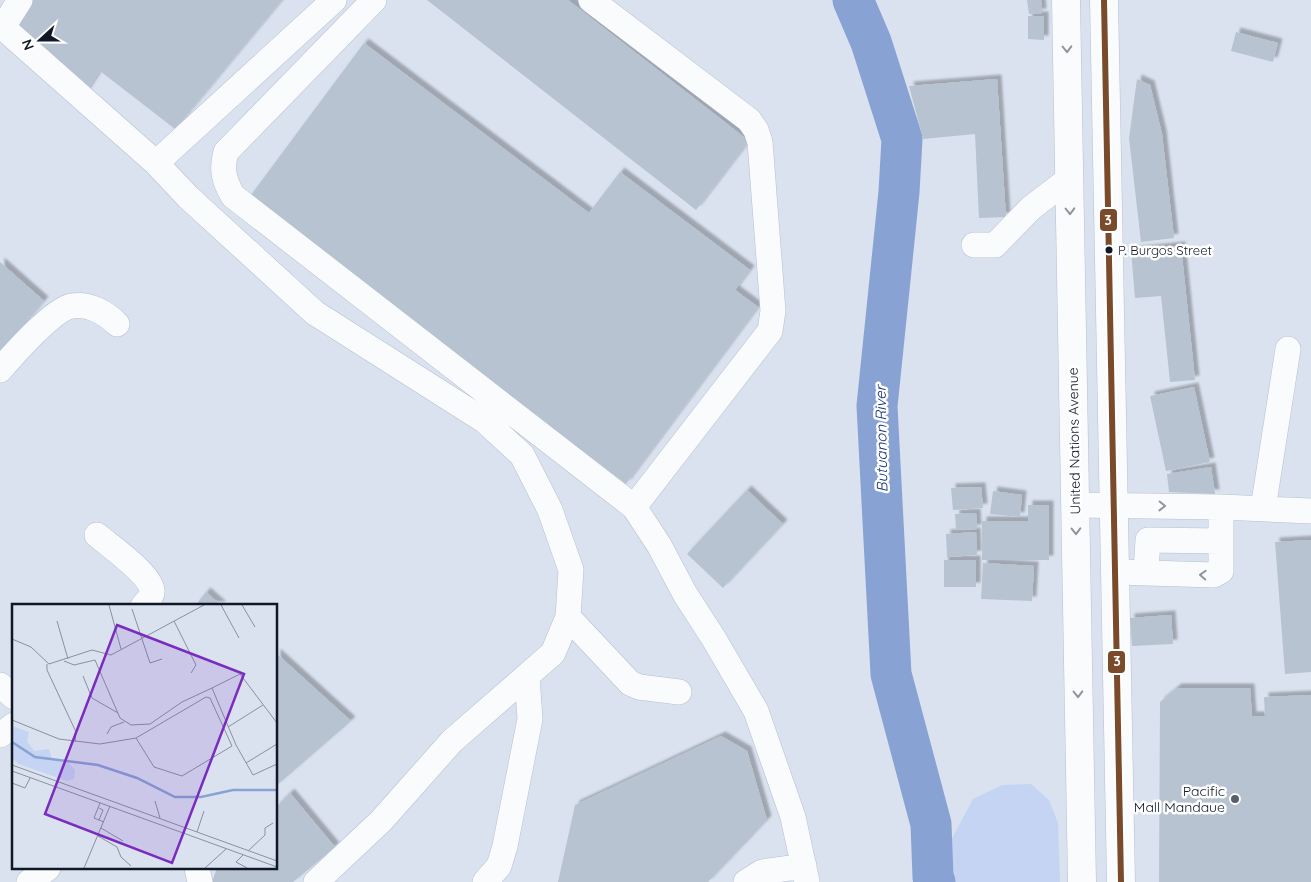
<svg xmlns="http://www.w3.org/2000/svg" width="1311" height="882" viewBox="0 0 1311 882" font-family="Quicksand,sans-serif">
<style>
.green{fill:#c5d4f2}
.lines{fill:none;stroke-linecap:round;stroke-linejoin:round}
.river{stroke:#89a2d4;stroke-width:41}
.building{fill:#b7c3d0;filter:url(#shadow)}
.minor-casing{stroke:#b7bfce;stroke-width:26}
.major-casing{stroke:#b7bfce;stroke-width:29}
.minor{stroke:#f9fbfd;stroke-width:25}
.major{stroke:#f9fbfd;stroke-width:28}
.bus-1-casing{stroke:#fff;stroke-width:10}
.bus-1{stroke:#7a4b2a;stroke-width:6}
.oneway{stroke:#90959d}
.bus-dot{fill:#101828;stroke:#fff;stroke-width:2}
.poi-dot{fill:#575f6e;stroke:#fff;stroke-width:2}
.labels{text-anchor:middle;dominant-baseline:central;stroke-width:5;stroke-linejoin:round;paint-order:stroke}
.bus-label{font-size:13px;fill:#101828;stroke:#fff;text-anchor:start}
.street-label{font-size:14px;fill:#101828;stroke:#fff}
.poi-label{font-size:14px;fill:#101828;stroke:#fff;text-anchor:end}
.water-label{font-size:15px;font-style:italic;fill:#112e7c;stroke:#fff}
.inset-river{fill:none;stroke:#89a2d4;stroke-width:2.5}
.inset-road{fill:none;stroke:#8991a0;stroke-width:1}
.view{fill:#7b2cbf;fill-opacity:0.15;stroke:#7b2cbf;stroke-width:2.5}
.inset-edge{fill:none;stroke:#101828;stroke-width:2.5}
.line-badge{stroke:#fff;stroke-width:2}
.badge-label{font-size:14px;text-anchor:middle;font-weight:bold;fill:#fff}
</style>
<defs>
<filter id="shadow"><feDropShadow dx="4.5" dy="-4.5" stdDeviation="1" flood-color="#0004"/></filter>
</defs>
<rect width="100%" height="100%" fill="#dae2f0"/>
<path class="green" d="M1031,784L1049,800L1058,823L1060,882H948L943,855L973,799L1002,785Z"/>
<g class="lines">
<path class="river" d="M853,0L871,42L902,139L899,192L877,406L891,674L931,824L933,877L935,882"/>
</g>
<path class="building" d="M27,0H282L175,129L100,71L85,94L11,30Z
M427,0H568L749,141L696,210Z
M1027,0H1041L1042,13L1029,14Z
M1028,16H1044V40L1028,39Z
M1236,32L1278,43L1273,62L1231,51Z
M364,43L589,213L620,172L750,270L735,290L758,307L626,484L248,199Z
M997,79L1006,217L979,218L975,134L923,139L909,86Z
M1137,79L1150,85L1162,134L1174,238L1141,242L1129,138Z
M1181,246L1195,380L1170,382L1161,296L1135,298L1131,251Z
M0,262L44,301L0,353Z
M1194,387L1210,462L1166,471L1150,396Z
M1211,467L1215,494L1169,492L1167,474Z
M981,487L983,508L953,510L951,488Z
M747,490L783,524L723,588L687,554Z
M993,491L1022,495L1020,517L990,514Z
M1028,505H1049V560H982V521H1028Z
M976,513L977,529L956,530L955,514Z
M976,532L977,555L947,557L946,534Z
M1311,540V672L1285,674L1275,542Z
M944,560H976V587H944Z
M983,563L1034,566L1032,601L981,599Z
M206,592L222,606H195Z
M1171,615L1173,644L1132,646L1130,618Z
M276,653L351,721L276,786Z
M1177,688H1250L1252,716H1265L1264,697L1311,695V882H1159L1160,702Z
M721,736L747,751L767,820L708,882H558L575,805Z
M290,793L335,847L293,882H212L217,868H276V807Z"/>
<g class="lines">
<g class="minor-casing">
<path id="minor" d="M20,0L6,22L7,31L156,163
M374,0L226,152C221,169 224,181 233,196L634,507L659,545L685,594L714,639L756,711L793,817L807,882
M591,0L749,120L756,130L760,142L773,311L770,331L634,507
M974,245H995L1031,208L1069,179
M0,370C13,355 54,308 72,306C89,303 106,313 117,324
M1075,505L1221,507L1311,511
M1263,509L1288,349
M97,535C111,547 149,573 152,590C153,597 147,601 143,606
M1115,572L1214,575L1221,571V507
M1146,572L1148,540L1220,541
M568,617L630,683L639,687L679,692
M0,685L14,697
M0,735L14,725
M197,868L200,882
M29,882L48,868
M316,882L381,821L452,741L553,653L568,617L571,570L550,510L522,455L485,421L315,313L188,197L156,163L334,0
M485,882L499,866L505,846L530,719L527,676
M746,882L762,872L804,866"/>
</g>
<g class="major-casing">
<path id="major" d="M1066,0L1082,882
M1104,0L1121,882"/>
</g>
<use href="#minor" class="minor"/>
<use href="#major" class="major"/>
<g class="bus-1-casing">
<path id="bus-1" d="M1104,0L1121,882"/>
</g>
<use href="#bus-1" class="bus-1"/>
</g>
<defs><path id="oneway-chevron" d="M-2-3.5L2.5 0L-2 3.5" fill="none" stroke-width="1.6" stroke-linecap="round" stroke-linejoin="round" transform="scale(1.25)"/></defs>
<g class="oneway">
<use href="#oneway-chevron" transform="translate(1067 49) rotate(89)"/>
<use href="#oneway-chevron" transform="translate(1070 211) rotate(89)"/>
<use href="#oneway-chevron" transform="translate(1162 506) rotate(1)"/>
<use href="#oneway-chevron" transform="translate(1076 531) rotate(89)"/>
<use href="#oneway-chevron" transform="translate(1203 575) rotate(-177)"/>
<use href="#oneway-chevron" transform="translate(1078 694) rotate(89)"/>
</g>
<circle class="bus-dot" cx="1109" cy="250" r="4.5"/>
<circle class="poi-dot" cx="1235" cy="799" r="5"/>
<g class="labels">
<g class="bus-label">
<text x="1118" y="250">P. Burgos Street</text>
</g>
<g class="street-label">
<text transform="translate(1074 441) rotate(-91)">United Nations Avenue</text>
</g>
<g class="poi-label">
<text x="1225" y="791">Pacific<tspan x="1225" dy="16">Mall Mandaue</tspan></text>
</g>
<g class="water-label">
<text transform="translate(881 439) rotate(-91)">Butuanon River</text>
</g>
</g>
<g transform="translate(12 604)">
<rect width="265" height="265" fill="#dae2f0"/>
<path d="M0,122L17,128L15,137L22,147L37,145L40,156L57,159L63,166L62,175L55,177L7,160L0,154Z" fill="#c5d4f2"/>
<path class="inset-river" d="M0,138L23,153L86,161L125,174L163,193H189L221,186H265"/>
<path class="inset-road" d="M97,1L109,45M209,1L227,34M230,1L243,23M120,5L138,59L150,55M45,17L56,55M162,17L184,61L179,69M0,35L19,43L37,60L80,46L99,51L192,1M52,57L62,61L83,56L108,114L119,121L138,120L170,98L200,84L224,141L241,171L265,160M35,60V66L64,128L63,138M71,72L80,94L106,109M200,84L228,70L265,119M0,116L47,135L88,140L124,134L194,93L198,94L220,142L170,172L142,163L124,134M216,123L251,101M95,130L99,123L112,118M234,159L265,140M0,161L265,257M0,167L265,263M0,179L13,184L18,174M143,197L148,214M88,199L82,214L92,218M87,204L91,206L87,216M89,224L111,237M185,228L192,207M86,232L105,243L109,253L119,262M236,247L253,231V224L261,219M231,251L224,258L235,264M72,264L98,202M193,264L214,245"/>
<path class="view" d="M105,21L232,70L160,259L33,210Z"/>
<rect width="265" height="265" class="inset-edge"/>
</g>
<g class="line-badge">
<rect x="1099" y="208" width="19" height="24" rx="5" fill="#7a4b2a"/>
<rect x="1107" y="650" width="19" height="24" rx="5" fill="#7a4b2a"/>
</g>
<g class="badge-label">
<text x="1108" y="225">3</text>
<text x="1117" y="666">3</text>
</g>
<g transform="translate(40 40) rotate(249)" stroke="#ffffff" stroke-width="4" paint-order="stroke">
<path d="M0-4L9 19L0 12L-9 19Z" fill="#101828"/>
<text y="-8" font-size="14" font-weight="bold" text-anchor="middle" fill="#101828">N</text>
</g>
</svg>
